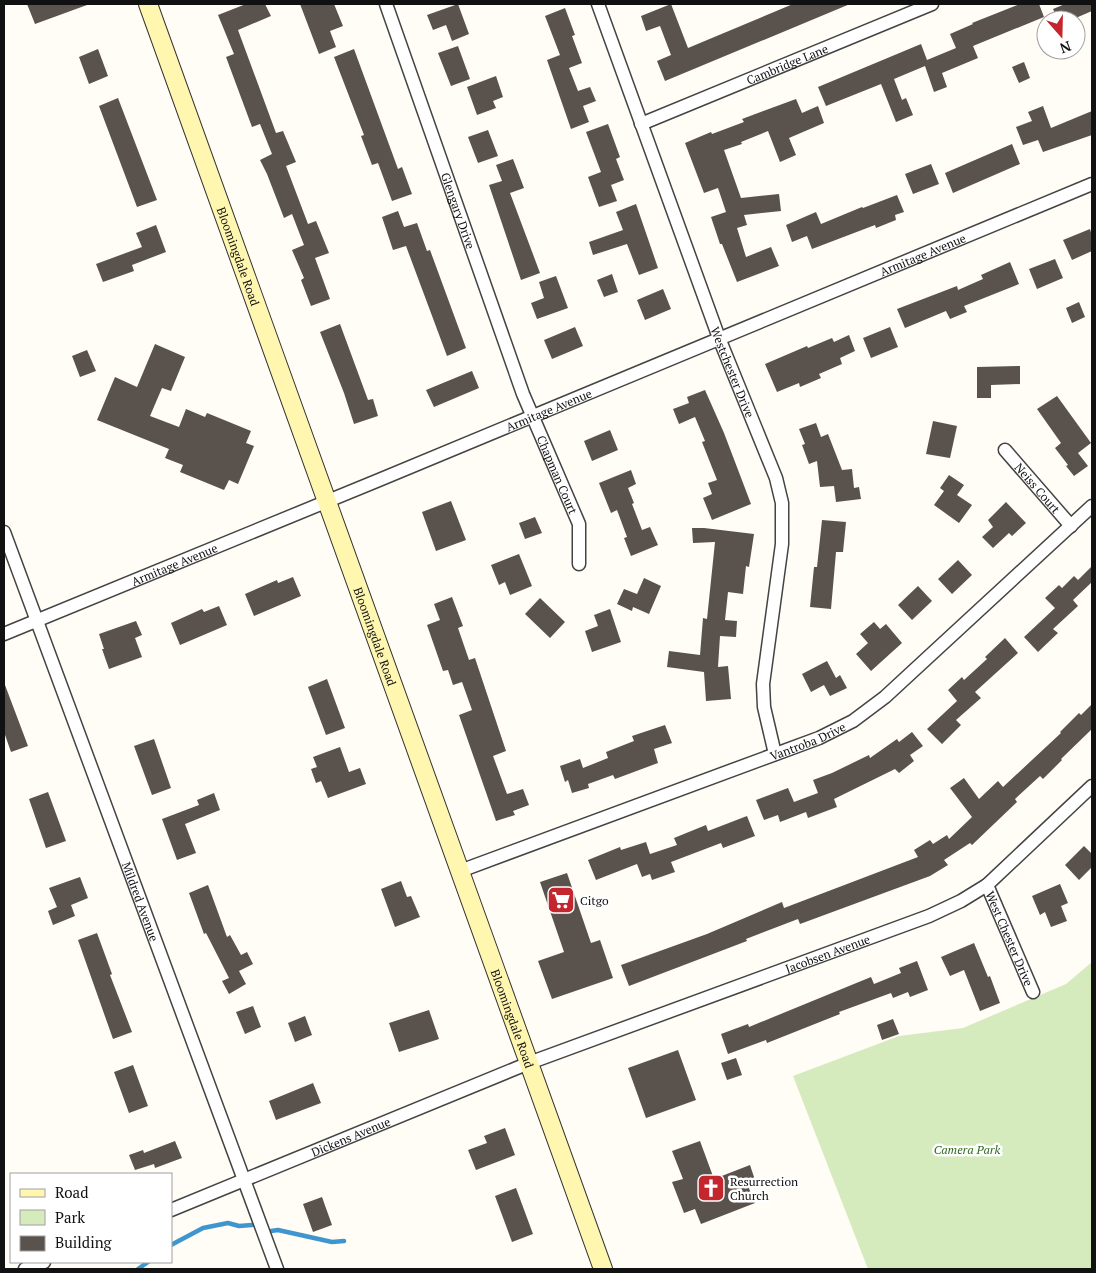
<svg xmlns="http://www.w3.org/2000/svg" width="1096" height="1273" viewBox="0 0 1096 1273" font-family="'PT Serif',serif">
<style>
.green{fill:#d5ebbd}
.lines{fill:none;stroke-linecap:round;stroke-linejoin:round}
.stream{stroke:#3f96cf;stroke-width:4.5}
.building{fill:#5a524d}
.street-casing{stroke:#444;stroke-width:15}
.secondary-casing{stroke:#333;stroke-width:20}
.street{stroke:#fff;stroke-width:12}
.secondary{stroke:#fff6b0;stroke-width:18}
.labels{text-anchor:middle;dominant-baseline:central;stroke-width:5;stroke-linejoin:round;paint-order:stroke}
.street-label{font-size:12px;fill:#111;stroke:#fff}
.poi-label{font-size:12px;fill:#111;stroke:#fff;text-anchor:start}
.park-label{font-size:12px;font-style:italic;fill:#2f6b1f;stroke:#fff}
</style>
<rect width="100%" height="100%" fill="#fffdf5"/>
<path class="green" d="M1092,962V1269H868L793,1076L899,1036L963,1028L1066,984Z"/>
<g class="lines">
<path class="stream" d="M271,1231L278,1230L332,1242L344,1241
M171,1245L203,1228L228,1223L239,1226L252,1225
M138,1269L148,1262"/>
</g>
<path class="building" d="M27,4H87V5L35,24Z
M246,4H265L271,16L238,30L276,133L283,131L296,162L286,166L308,224L316,221L329,253L315,258L330,299L311,306L301,280L304,278L292,250L304,245L292,214L284,218L267,174L260,160L272,154L260,124L252,127L226,57L234,54L218,15Z
M300,4H334L343,26L330,31L336,47L319,54Z
M458,4L469,34L452,41L446,25L433,30L427,15Z
M671,4L688,48L793,4H850L665,81L657,61L671,55L660,26L646,31L641,16Z
M1020,4H1039L1044,17L973,46L978,58L942,73L947,87L934,92L925,66L894,79L902,100L906,98L913,115L896,122L881,84L826,106L818,87L921,44L927,60L956,48L950,34L973,24L972,23Z
M1065,4H1092V11L1071,20H1058L1053,9Z
M565,8L575,35L572,36L582,63L569,68L578,91L590,87L596,101L583,106L589,122L571,129L547,60L560,55L545,16Z
M458,46L470,79L451,86L438,53Z
M98,49L108,76L89,84L79,57Z
M354,49L398,169L402,167L412,194L392,201L378,163L372,165L361,136L364,135L334,57Z
M1024,62L1030,78L1019,83L1012,67Z
M496,76L503,97L493,101L496,108L477,115L467,87Z
M118,98L157,200L137,207L99,106Z
M796,99L802,113L818,106L824,123L789,138L796,155L780,162L768,131L741,142L742,144L724,150L741,198L779,194L781,211L744,215L747,225L737,228L746,257L771,247L779,266L737,282L722,244H720L711,217L726,212L718,188L704,193L685,143L711,132L712,134L744,122L742,119Z
M1043,106L1051,128L1092,111V135L1043,152L1038,140L1023,145L1016,127L1032,121L1028,112Z
M608,124L620,157L616,159L624,180L611,185L617,201L599,207L588,177L601,172L586,132Z
M488,130L498,156L478,163L468,137Z
M1012,144L1020,164L953,193L945,173Z
M513,159L524,188L510,193L540,273L521,280L489,185L502,181L496,165Z
M931,164L939,184L913,194L905,174Z
M897,195L904,212L895,215L896,220L876,228L875,225L812,249L807,236L792,242L786,225L816,212L821,224L862,207L863,208Z
M636,204L658,268L639,275L627,244L593,255L589,242L623,230L616,212Z
M398,211L404,227L417,223L427,251L430,250L466,348L447,356L406,246L393,250L382,217Z
M156,225L166,252L132,265L134,271L103,282L96,264L142,247L136,233Z
M1090,229L1092,236V251L1072,260L1063,240Z
M1055,259L1063,278L1037,289L1029,269Z
M1010,262L1019,284L964,306L967,312L950,319L946,311L905,328L897,309L957,286L958,290L983,279L981,275Z
M612,274L618,292L604,297L597,280Z
M556,276L568,308L537,319L531,303L544,298L539,282Z
M663,289L671,309L645,320L637,300Z
M1079,302L1085,317L1072,323L1066,308Z
M340,324L368,400L373,399L378,416L354,424L344,393L320,332Z
M575,327L583,346L552,359L544,340Z
M890,327L898,347L871,358L863,338Z
M849,335L855,351L840,358L842,364L819,374L821,378L800,387L799,383L777,392L765,364L807,346L808,348L832,338L834,342Z
M155,344L185,357L171,391L162,388L150,416L179,427L186,409L205,417L207,413L251,431L246,443L254,446L238,484L229,480L224,490L180,472L183,465L165,458L169,449L97,420L115,377L137,387Z
M87,350L96,371L80,377L72,356Z
M1020,366V384L991,385V398H977V367Z
M472,371L479,388L434,407L426,390Z
M705,390L724,433L751,504L712,520L703,498L712,494L708,483L717,480L702,442L705,441L695,417L679,424L673,409L689,403L687,397Z
M1057,396L1091,443L1078,453L1088,466L1074,476L1066,466L1068,465L1055,448L1061,443L1037,409Z
M933,421L957,426L950,458L926,454Z
M816,423L821,437L828,434L842,470L852,469L854,488L859,487L861,499L836,502L834,486L820,487L817,461L809,464L802,445L805,444L799,429Z
M610,430L618,450L592,461L584,441Z
M631,470L636,484L628,488L634,503L632,504L642,530L650,527L658,545L631,556L624,538L627,537L617,510L611,513L599,483Z
M949,475L964,485L957,495L972,505L959,523L934,505L944,491L940,488Z
M451,501L466,540L436,551L422,512Z
M1006,502L1026,523L1012,536L1009,533L993,548L982,537L993,527L988,520Z
M535,517L542,533L525,539L519,523Z
M822,520L846,522L843,552H836L831,609L810,607L814,567H817Z
M692,528H704L754,534L749,567L746,566L743,594L728,592L725,620L737,621L736,637L720,636L718,667L728,666L731,699L706,701L704,672L667,667L669,651L700,655L703,618L707,619L715,542L693,543Z
M519,554L532,586L510,595L505,582L499,585L491,565Z
M958,560L972,575L952,594L938,579Z
M1092,566V582L1073,600L1078,606L1053,629L1058,633L1038,652L1024,637L1055,608L1045,598L1059,585L1062,588L1074,576L1078,580Z
M293,577L301,596L254,616L245,594L277,580L278,583Z
M644,578L661,586L649,614L633,607L632,611L617,604L624,589L637,594Z
M918,586L932,601L912,620L898,605Z
M452,597L463,626L458,628L469,660L475,658L506,751L493,756L507,794L523,789L529,805L513,811L515,815L496,821L459,715L472,710L462,682L453,685L448,670L443,671L427,625L440,620L434,604Z
M540,598L565,622L550,638L525,614Z
M219,606L227,625L180,645L171,623L202,609L204,612Z
M610,609L621,642L592,652L585,631L598,626L594,615Z
M136,621L142,635L135,638L142,657L109,669L102,649H104L99,634Z
M874,622L880,629L886,624L902,643L871,671L856,654L868,643L860,634Z
M1005,638L1018,653L975,692L981,698L956,720L961,725L942,744L927,729L957,701L948,690L962,677L964,680L987,659L985,657Z
M827,661L836,678L840,675L847,688L830,696L824,685L811,692L802,674Z
M327,679L345,728L326,735L308,687Z
M5,685L28,746L11,752L4,732Z
M1092,704V729L1061,759L1062,760L1043,779L1040,776L1015,799L1017,802L972,845L970,843L944,860L948,865L930,876L800,924L798,919L746,939L747,941L629,986L621,965L707,934L782,902L784,908L918,857L914,850L930,840L933,844L947,835L949,839L972,817L950,788L964,778L979,799L998,781L1003,787L1061,733L1060,732L1079,713L1081,715Z
M665,725L672,743L654,749L658,763L615,779L613,775L588,784L589,788L572,793L568,780L565,782L560,766L580,759L583,768L608,758L606,752L634,741L632,736Z
M912,732L923,746L910,755L914,761L899,773L895,769L834,799L837,807L808,818L806,812L780,822L778,815L764,820L756,800L788,788L794,802L818,793L813,780L832,773L869,755L870,758L897,739L899,742Z
M154,739L171,788L152,795L134,746Z
M340,747L349,772L360,768L366,784L328,798L321,781L316,783L311,769L317,767L313,757Z
M48,792L66,841L46,848L29,799Z
M214,793L220,810L185,824L196,853L177,860L162,819L199,805L197,800Z
M747,816L755,836L723,848L721,843L671,862L675,872L652,880L650,874L642,877L637,864L596,880L588,860L620,847L621,850L646,842L650,854L677,845L674,838L706,825L708,831Z
M1084,846L1092,854V867L1079,880L1065,865Z
M567,873L591,943L600,940L613,978L552,999L538,961L564,952L540,882Z
M80,877L88,898L71,905L75,916L53,925L48,911L57,907L49,888Z
M401,881L407,897L411,896L420,917L395,927L381,889Z
M1060,884L1068,903L1061,906L1067,921L1051,927L1045,912L1040,915L1032,896Z
M208,885L227,937L230,935L241,955L247,952L253,964L239,971L246,984L229,994L222,981L229,978L206,933L204,934L189,893Z
M97,933L112,974L110,975L132,1032L113,1039L78,940Z
M974,943L988,977L990,976L1000,1003L980,1011L964,970L950,976L941,957Z
M917,961L928,990L910,997L908,992L893,998L891,993L839,1012L840,1014L767,1043L766,1040L728,1054L721,1034L748,1024L749,1027L871,977L874,984L901,973L899,968Z
M253,1006L261,1027L245,1034L236,1012Z
M429,1010L439,1039L399,1052L389,1023Z
M305,1016L312,1035L295,1042L288,1023Z
M893,1019L899,1034L882,1040L877,1025Z
M678,1050L696,1100L646,1118L628,1068Z
M736,1058L742,1075L727,1080L721,1063Z
M133,1065L148,1106L129,1113L114,1072Z
M313,1083L321,1103L276,1120L269,1101Z
M505,1128L515,1155L476,1170L468,1150L487,1143L484,1136Z
M175,1141L182,1158L155,1168L154,1164L135,1170L129,1155L143,1150L144,1153Z
M700,1141L714,1179L750,1165L756,1183L748,1186L755,1203L701,1224L695,1209L684,1213L672,1182L683,1179L672,1151Z
M516,1188L533,1234L512,1242L495,1196Z
M322,1197L332,1225L313,1232L303,1204Z"/>
<g class="lines">
<g class="street-casing">
<g id="street">
<path id="s1" d="M386,4L523,394L579,524V564"/>
<path id="s2" d="M598,4L719,338L776,478L782,503V544L763,684L764,707L775,754"/>
<path id="s3" d="M641,124L932,4"/>
<path id="s4" d="M1005,450L1071,526"/>
<path id="s5" d="M4,532L277,1269"/>
<path id="s6" d="M4,634L379,480L1092,184"/>
<path id="s7" d="M460,871L819,738L853,721L885,697L1092,506"/>
<path id="s8" d="M987,885L1033,992"/>
<path id="s9" d="M171,1210L529,1063L929,916L961,901L987,885L1092,786"/>
<path d="M25,1269L44,1262"/>
</g>
</g>
<g class="secondary-casing">
<g id="secondary">
<path id="s10" d="M148,4L603,1269"/>
</g>
</g>
<use href="#street" class="street"/>
<use href="#secondary" class="secondary"/>
</g>
<defs>
<g id="supermarket-square" transform="scale(1.4375)"><rect x="-9" y="-9" width="18" height="18" rx="4" fill="#c4262e" stroke="#fff"/><path d="M-6-5.5h2.5l.6 2H6L4.5 2H-2.5L-4.4-4H-6ZM-1.5 3.2a1.3 1.3 0 1 0 .1 0ZM3 3.2a1.3 1.3 0 1 0 .1 0Z" fill="#fff"/></g>
<g id="church-square" transform="scale(1.4375)"><rect x="-9" y="-9" width="18" height="18" rx="4" fill="#c4262e" stroke="#fff"/><path d="M-1.2-6h2.4v3.5h3.3v2.4h-3.3V6h-2.4V-.1h-3.3v-2.4h3.3Z" fill="#fff"/></g>
</defs>
<g fill-rule="evenodd">
<use href="#supermarket-square" x="561" y="900"/>
<use href="#church-square" x="711" y="1188"/>
</g>
<g class="labels">
<g class="street-label">
<text stroke="none"><textPath href="#s3" startOffset="158">Cambridge Lane</textPath></text>
<text stroke="none"><textPath href="#s1" startOffset="219">Glengary Drive</textPath></text>
<text stroke="none"><textPath href="#s6" startOffset="994">Armitage Avenue</textPath></text>
<text stroke="none"><textPath href="#s10" startOffset="268">Bloomingdale Road</textPath></text>
<text stroke="none"><textPath href="#s2" startOffset="392">Westchester Drive</textPath></text>
<text stroke="none"><textPath href="#s6" startOffset="589">Armitage Avenue</textPath></text>
<text stroke="none"><textPath href="#s1" startOffset="501">Chapman Court</textPath></text>
<text stroke="none"><textPath href="#s4" startOffset="50">Neiss Court</textPath></text>
<text stroke="none"><textPath href="#s6" startOffset="184">Armitage Avenue</textPath></text>
<text stroke="none"><textPath href="#s10" startOffset="672">Bloomingdale Road</textPath></text>
<text stroke="none"><textPath href="#s7" startOffset="371">Vantroba Drive</textPath></text>
<text stroke="none"><textPath href="#s5" startOffset="394">Mildred Avenue</textPath></text>
<text stroke="none"><textPath href="#s8" startOffset="58">West Chester Drive</textPath></text>
<text stroke="none"><textPath href="#s9" startOffset="705">Jacobsen Avenue</textPath></text>
<text stroke="none"><textPath href="#s10" startOffset="1078">Bloomingdale Road</textPath></text>
<text stroke="none"><textPath href="#s9" startOffset="194">Dickens Avenue</textPath></text>
</g>
<g class="poi-label">
<text x="580" y="900">Citgo</text>
<text x="730" y="1181">Resurrection<tspan x="730" dy="14">Church</tspan></text>
</g>
<g class="park-label">
<text x="967" y="1149">Camera Park</text>
</g>
</g>
<rect width="1096" height="1273" fill="none" stroke="#111111" stroke-width="10"/>
<rect x="10" y="1173" width="162" height="90" fill="#ffffff" stroke="#a0a0a0"/>
<rect x="20" y="1189" width="25" height="8" fill="#fff6b0" stroke="#a0a0a0"/>
<text x="55" y="1198" font-size="15" fill="#111111">Road</text>
<rect x="20" y="1210" width="25" height="15" fill="#d5ebbd" stroke="#a0a0a0"/>
<text x="55" y="1223" font-size="15" fill="#111111">Park</text>
<rect x="20" y="1236" width="25" height="15" fill="#5a524d" stroke="#a0a0a0"/>
<text x="55" y="1248" font-size="15" fill="#111111">Building</text>
<g transform="translate(1061 35) rotate(160)"><circle r="24" fill="#ffffff" stroke="#a0a0a0"/>
<path d="M0-4L9 19L0 12L-9 19Z" fill="#c4262e"/>
<text y="-8" font-size="14" font-weight="bold" text-anchor="middle" fill="#111111">N</text>
</g>
</svg>
